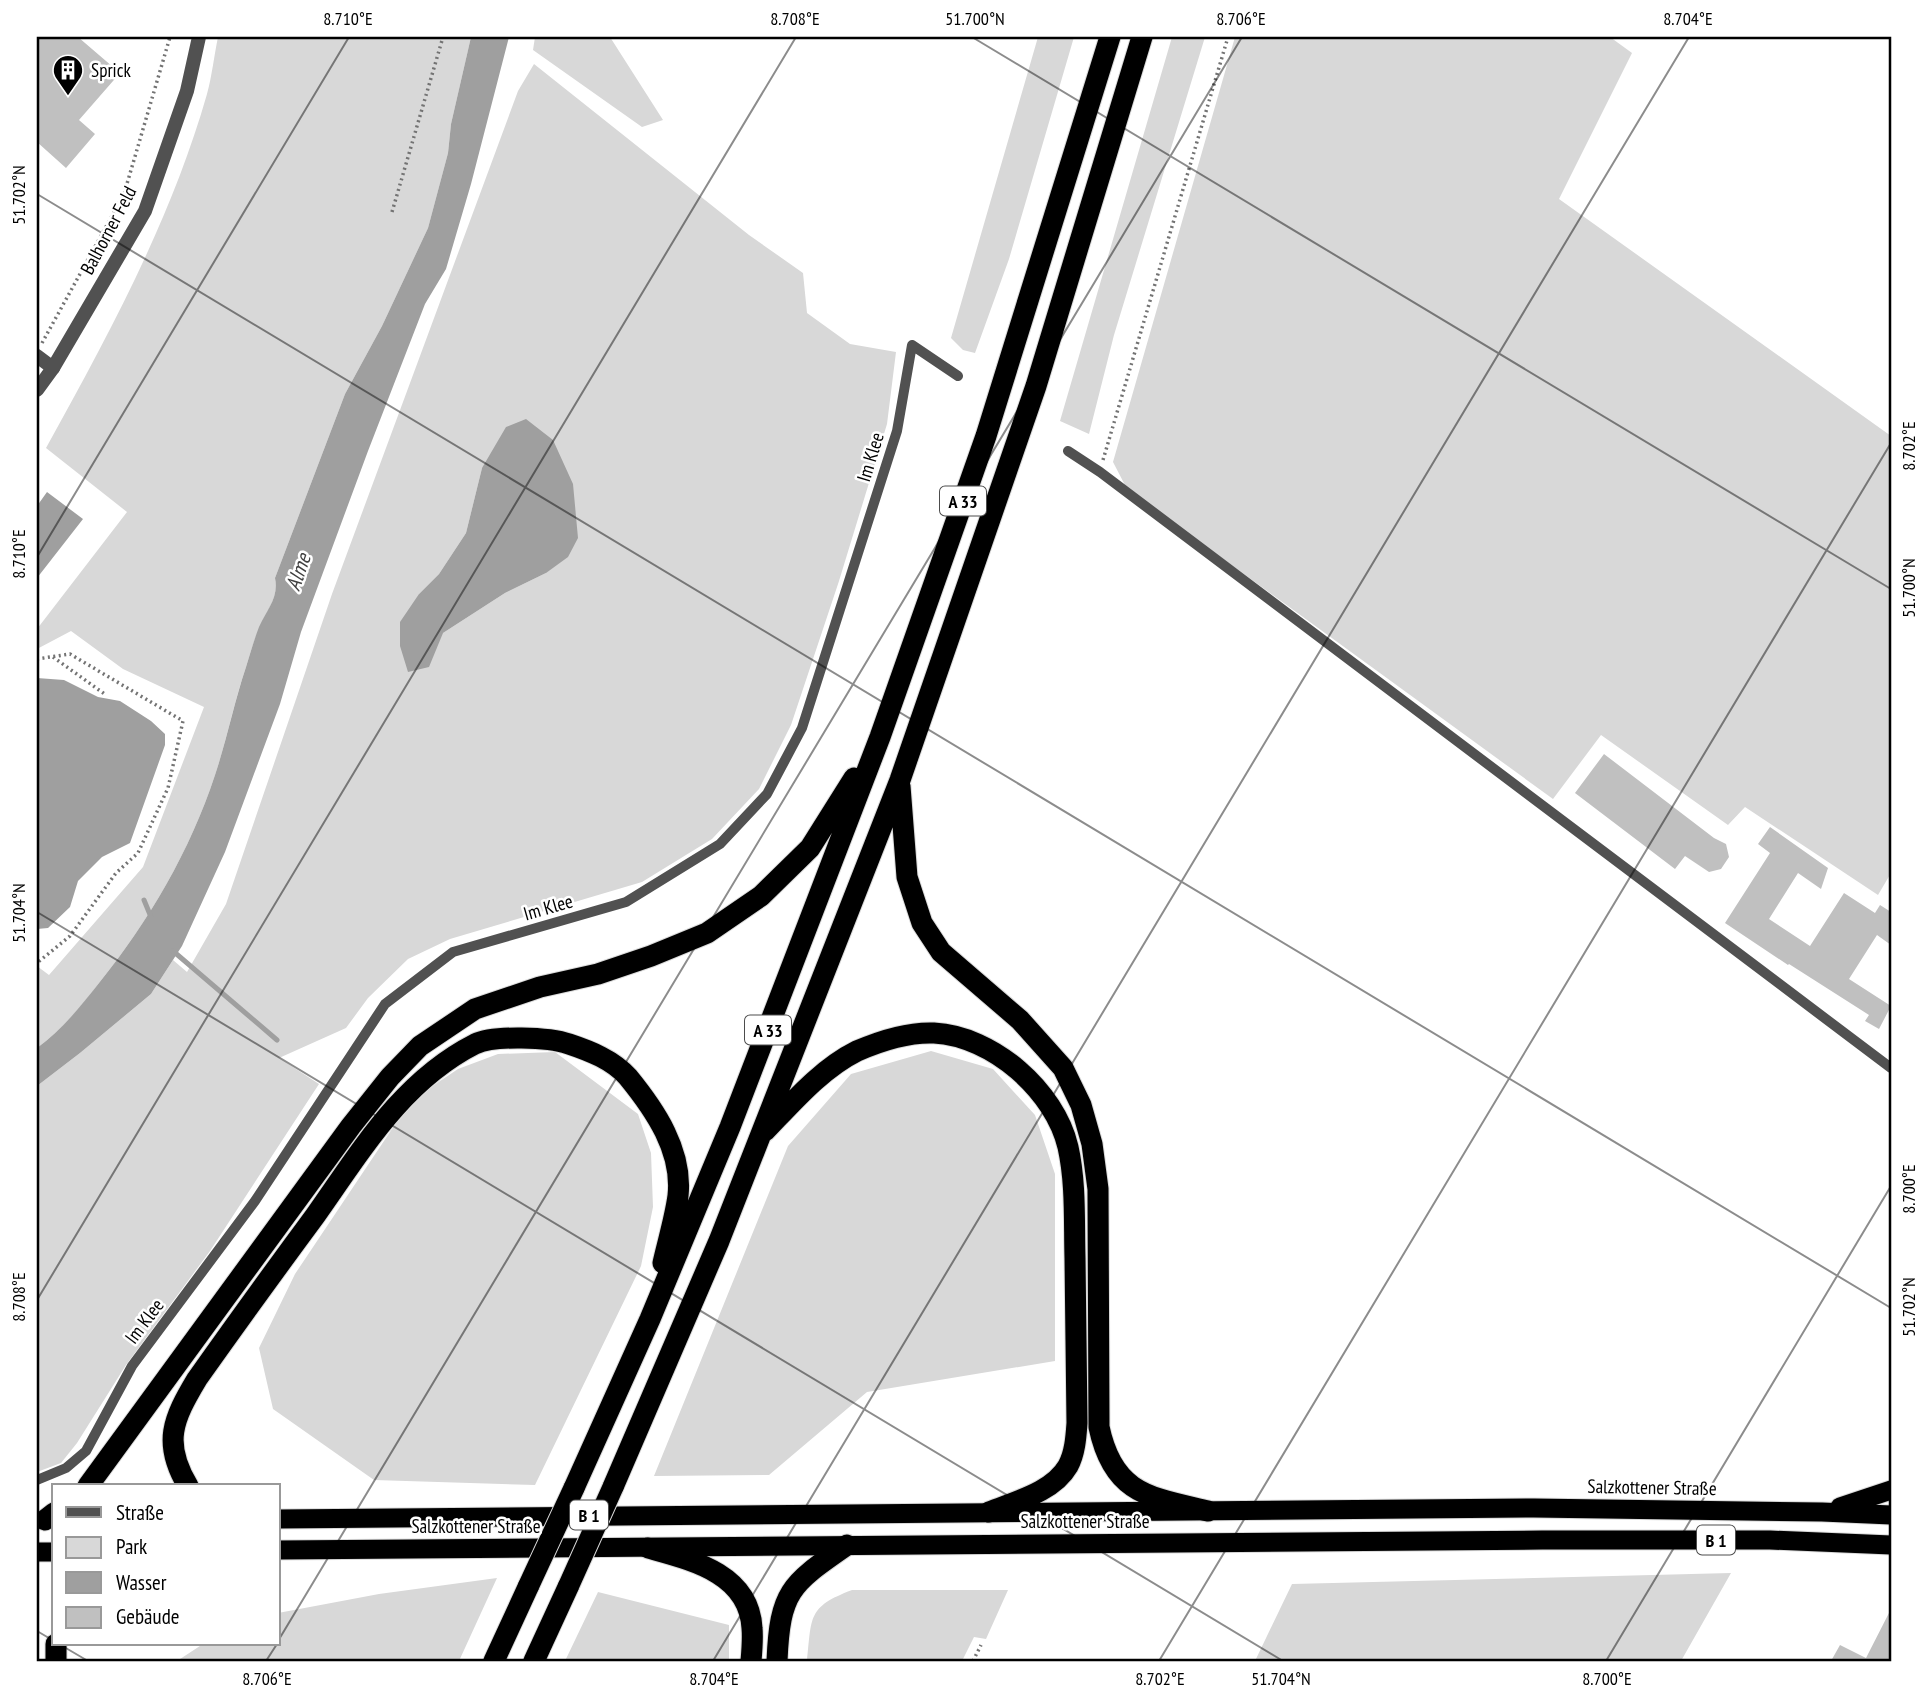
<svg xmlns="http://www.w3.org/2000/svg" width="1928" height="1698" viewBox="0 0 1928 1698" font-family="'PT Sans Narrow',sans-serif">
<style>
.green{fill:#d8d8d8;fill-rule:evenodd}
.water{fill:#9f9f9f}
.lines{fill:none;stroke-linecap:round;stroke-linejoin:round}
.stream{stroke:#9f9f9f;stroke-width:5}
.building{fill:#c0c0c0}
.trunk-casing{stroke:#dbdbdb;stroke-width:21}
.motorway-casing{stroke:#dbdbdb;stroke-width:23}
.path{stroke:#737373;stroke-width:3.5;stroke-dasharray:2 3.5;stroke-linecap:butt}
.service{stroke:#515151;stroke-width:10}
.minor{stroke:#515151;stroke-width:14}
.tertiary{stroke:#515151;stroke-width:14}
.trunk{stroke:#000;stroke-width:19}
.motorway{stroke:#000;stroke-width:21}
.motorway-bridge-casing{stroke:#dbdbdb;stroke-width:23;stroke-linecap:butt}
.motorway-bridge{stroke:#000;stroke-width:21}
.ticks{fill:none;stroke:#000;stroke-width:2;stroke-opacity:0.45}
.labels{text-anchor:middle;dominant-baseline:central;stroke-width:5;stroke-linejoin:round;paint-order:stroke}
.shield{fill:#fff;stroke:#4c4c4c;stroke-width:2}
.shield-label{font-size:18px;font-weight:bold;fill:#000}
.poi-label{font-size:19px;fill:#000;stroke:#fff;text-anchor:start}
.street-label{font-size:19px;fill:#000;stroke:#fff}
.water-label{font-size:21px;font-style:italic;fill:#404040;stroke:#fff}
.neatline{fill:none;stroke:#000;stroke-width:2.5}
.ticks-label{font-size:18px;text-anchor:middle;fill:#000}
</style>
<rect width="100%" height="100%" fill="#fff"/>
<path class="green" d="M218,37H471L451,124L448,153L428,228L382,326L345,394L275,578C279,598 267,609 260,627C254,640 250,654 246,667C234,702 227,739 215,775C190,851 149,921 99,983C81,1007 61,1031 37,1048V966L49,975L143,867L204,707L123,669L71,631L37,649V629L127,512L46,448C109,334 171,220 207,94C212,76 214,56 218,37Z
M535,37H610L663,120L642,127L533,50Z
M1038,37H1074L1009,259L975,353L963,350L951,338Z
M1172,37H1205L1114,335L1089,434L1060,421Z
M1235,37H1610L1632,53L1559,199L1891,436V873L1878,895L1745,807L1728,825L1601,735L1553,799L1127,489L1113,462Z
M534,64L749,235L803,273L807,313L850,344L896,352L887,424L839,581L791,725L759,789L712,839L642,882L450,939L408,959L368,998L346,1028L279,1058L319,1084L210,1251L126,1365L77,1443L61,1463L37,1472V1086L80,1053L151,994L173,960L187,972L226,904L332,594L518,91ZM482,468L546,573L505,593L443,633L419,594L439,574L466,533Z
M931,1051L993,1069L1035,1115L1055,1174V1361L867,1392L769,1475L654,1476L788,1146L851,1074Z
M555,1052L638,1114L651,1153L653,1207L641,1266L535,1485L374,1480L273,1409L259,1348L295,1274L396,1123L425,1091L458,1069L498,1054Z
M1731,1573L1681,1661H1255L1292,1584Z
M497,1578L459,1661H177L203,1644H278V1613L379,1594Z
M852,1590H1008L986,1639L974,1637L962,1661H807C812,1617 807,1607 852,1590Z
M598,1592L729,1625V1661H565Z"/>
<path class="water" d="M471,37H509L471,184L446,269L425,304L368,451L301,632L280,704L225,852L182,946L151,994L80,1053L37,1086V1048C61,1031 80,1007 99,983C149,921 190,851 215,775C227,739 234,703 246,667C250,654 254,640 259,627C267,609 279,598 275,578L345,394L382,326L428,228L448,153L451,124Z
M526,419L553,440L573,484L578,538L568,557L546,573L505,593L443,633L429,667L408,672L400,646V622L419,594L439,574L466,533L482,468L506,427Z
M47,492L83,519L37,578V506Z
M37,678L64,680L98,697L120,701L151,721L165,734V745L130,843L102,857L78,881L70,907L48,928L37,929Z"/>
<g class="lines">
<path class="stream" d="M144,900L151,917
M173,951L277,1040"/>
</g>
<path class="building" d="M37,37H78L120,73L79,120L95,134L66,168L37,142Z
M1604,754L1714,838L1726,844L1729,857L1721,869L1709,872L1685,856L1675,869L1575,793Z
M1770,827L1828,868L1821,889L1798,873L1769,919L1810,946L1844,893L1875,913L1880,905L1891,912V945L1877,935L1849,979L1891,1006L1879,1029L1865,1021L1869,1015L1789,964L1788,965L1725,923L1770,853L1758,844Z
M1891,1609V1661H1831L1840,1645L1866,1658Z"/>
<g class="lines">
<g class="trunk-casing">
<path id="trunk" d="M1840,1507L1891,1490
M278,1519L1534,1508L1822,1512L1891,1515
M278,1550L1542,1540H1770L1891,1545
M37,1552H54"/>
</g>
<g class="motorway-casing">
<path id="motorway" d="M900,786L907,877L922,923L941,952L1020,1020L1063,1068L1081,1105L1092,1144L1098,1189L1099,1427C1113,1494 1149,1497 1208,1511
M765,1131C793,1102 821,1069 857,1051C880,1041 909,1032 934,1033C993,1036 1055,1091 1068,1147C1076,1183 1074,1221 1075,1258C1076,1313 1076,1368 1077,1423C1076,1437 1075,1453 1068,1466C1053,1492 1016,1501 989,1512
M88,1486L351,1126L390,1077L420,1046L475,1009L540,987L598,974L651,956L707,933L761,896L810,848L854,778
M188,1486C162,1443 173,1419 197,1379C236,1324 275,1270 315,1216C361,1151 402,1081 475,1044C494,1035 549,1037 569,1044C590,1051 613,1060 628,1077C655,1110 683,1151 678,1196C675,1218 668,1241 663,1263
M613,1487L719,1241L900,780L1036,386L1142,37
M574,1488L650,1319L730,1127L880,737L986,436L1110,37
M45,1520L54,1513
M648,1548C691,1560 749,1573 752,1628C753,1639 752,1650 751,1661
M56,1644V1661
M494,1661L529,1585
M534,1661L569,1585
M777,1661C780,1590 791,1584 847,1545"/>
</g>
<path class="path" d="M392,212L443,37
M42,343L124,194L170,37
M1103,460L1228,37
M53,657L106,695
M37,659L70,654L183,721L168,788L138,853L116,873L70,936L37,963
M973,1661L981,1645"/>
<path class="service" d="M1068,451L1100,472L1891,1068
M37,1480L66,1468L86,1451L132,1366L255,1201L385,1004L453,952L626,902L720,844L767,794L802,728L897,431L912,345L958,376"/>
<path class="minor" d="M37,356L53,368"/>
<path class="tertiary" d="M37,390L53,368L145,211L187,91L199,37"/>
<use href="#trunk" class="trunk"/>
<use href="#motorway" class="motorway"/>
<g class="motorway-bridge-casing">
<path id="motorway-bridge" d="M529,1585L574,1488
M569,1585L613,1487"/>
</g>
<use href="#motorway-bridge" class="motorway-bridge"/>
</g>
<path class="ticks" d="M972,37L1891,589M37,194L1891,1308M37,557L349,37M37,912L1283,1661M37,1300L796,37M37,1631L54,1641M278,1641L1242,37M59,1644L88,1661M266,1661L277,1644M713,1661L1689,37M1159,1661L1891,443M1606,1661L1891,1186"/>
<defs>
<g id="building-pin" transform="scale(1.575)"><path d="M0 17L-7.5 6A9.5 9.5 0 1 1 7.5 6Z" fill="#000" stroke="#fff"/><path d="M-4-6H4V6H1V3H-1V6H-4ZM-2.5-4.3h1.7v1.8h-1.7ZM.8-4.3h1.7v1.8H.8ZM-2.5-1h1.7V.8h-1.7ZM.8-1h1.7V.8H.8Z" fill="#fff"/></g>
</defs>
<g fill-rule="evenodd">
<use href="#building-pin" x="68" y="70"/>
</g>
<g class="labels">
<g class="shield">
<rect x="940" y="486.5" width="46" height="29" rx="5"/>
<rect x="745" y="1015.5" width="46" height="29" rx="5"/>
<rect x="570" y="1500.5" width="38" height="29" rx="5"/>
<rect x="1697" y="1525.5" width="38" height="29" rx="5"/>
</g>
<g class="shield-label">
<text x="963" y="501">A 33</text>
<text x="768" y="1030">A 33</text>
<text x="589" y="1515">B 1</text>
<text x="1716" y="1540">B 1</text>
</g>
<g class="poi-label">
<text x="91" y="70">Sprick</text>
</g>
<g class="street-label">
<text transform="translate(108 230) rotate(-62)">Balhorner Feld</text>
<text transform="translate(870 457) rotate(-73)">Im Klee</text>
<text transform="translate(548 907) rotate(-16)">Im Klee</text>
<text transform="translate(144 1321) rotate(-53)">Im Klee</text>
<text transform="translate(1652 1487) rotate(1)">Salzkottener Straße</text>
<text x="1085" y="1521">Salzkottener Straße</text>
<text x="476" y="1526">Salzkottener Straße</text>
</g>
<g class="water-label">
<text transform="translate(298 572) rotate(-71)">Alme</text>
</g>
</g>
<rect width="1928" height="1698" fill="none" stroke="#ffffff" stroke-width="77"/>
<rect x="52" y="1484" width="228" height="161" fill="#ffffff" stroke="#999999" stroke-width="2"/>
<rect x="66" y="1507" width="35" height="10" fill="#515151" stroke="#999999" stroke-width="2"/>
<text x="116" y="1520" font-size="21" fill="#000000">Straße</text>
<rect x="66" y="1537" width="35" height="21" fill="#d8d8d8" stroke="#999999" stroke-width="2"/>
<text x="116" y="1554" font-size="21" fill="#000000">Park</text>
<rect x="66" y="1572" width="35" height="21" fill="#9f9f9f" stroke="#999999" stroke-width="2"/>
<text x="116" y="1590" font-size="21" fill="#000000">Wasser</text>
<rect x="66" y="1607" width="35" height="21" fill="#c0c0c0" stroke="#999999" stroke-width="2"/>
<text x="116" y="1624" font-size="21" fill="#000000">Gebäude</text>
<rect x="38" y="38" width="1852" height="1622" class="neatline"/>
<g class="ticks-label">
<text x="348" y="25">8.710°E</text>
<text x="795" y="25">8.708°E</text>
<text x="975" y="25">51.700°N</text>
<text x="1241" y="25">8.706°E</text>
<text x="1688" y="25">8.704°E</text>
<text transform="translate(19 195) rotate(-90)" y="6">51.702°N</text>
<text transform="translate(1909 446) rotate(-90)" y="6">8.702°E</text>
<text transform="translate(19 554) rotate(-90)" y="6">8.710°E</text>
<text transform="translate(1909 588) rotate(-90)" y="6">51.700°N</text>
<text transform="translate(19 913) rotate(-90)" y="6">51.704°N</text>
<text transform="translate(1909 1189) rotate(-90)" y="6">8.700°E</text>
<text transform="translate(19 1297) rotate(-90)" y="6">8.708°E</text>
<text transform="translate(1909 1307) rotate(-90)" y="6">51.702°N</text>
<text x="267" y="1685">8.706°E</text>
<text x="714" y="1685">8.704°E</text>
<text x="1160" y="1685">8.702°E</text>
<text x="1281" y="1685">51.704°N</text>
<text x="1607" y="1685">8.700°E</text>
</g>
</svg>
